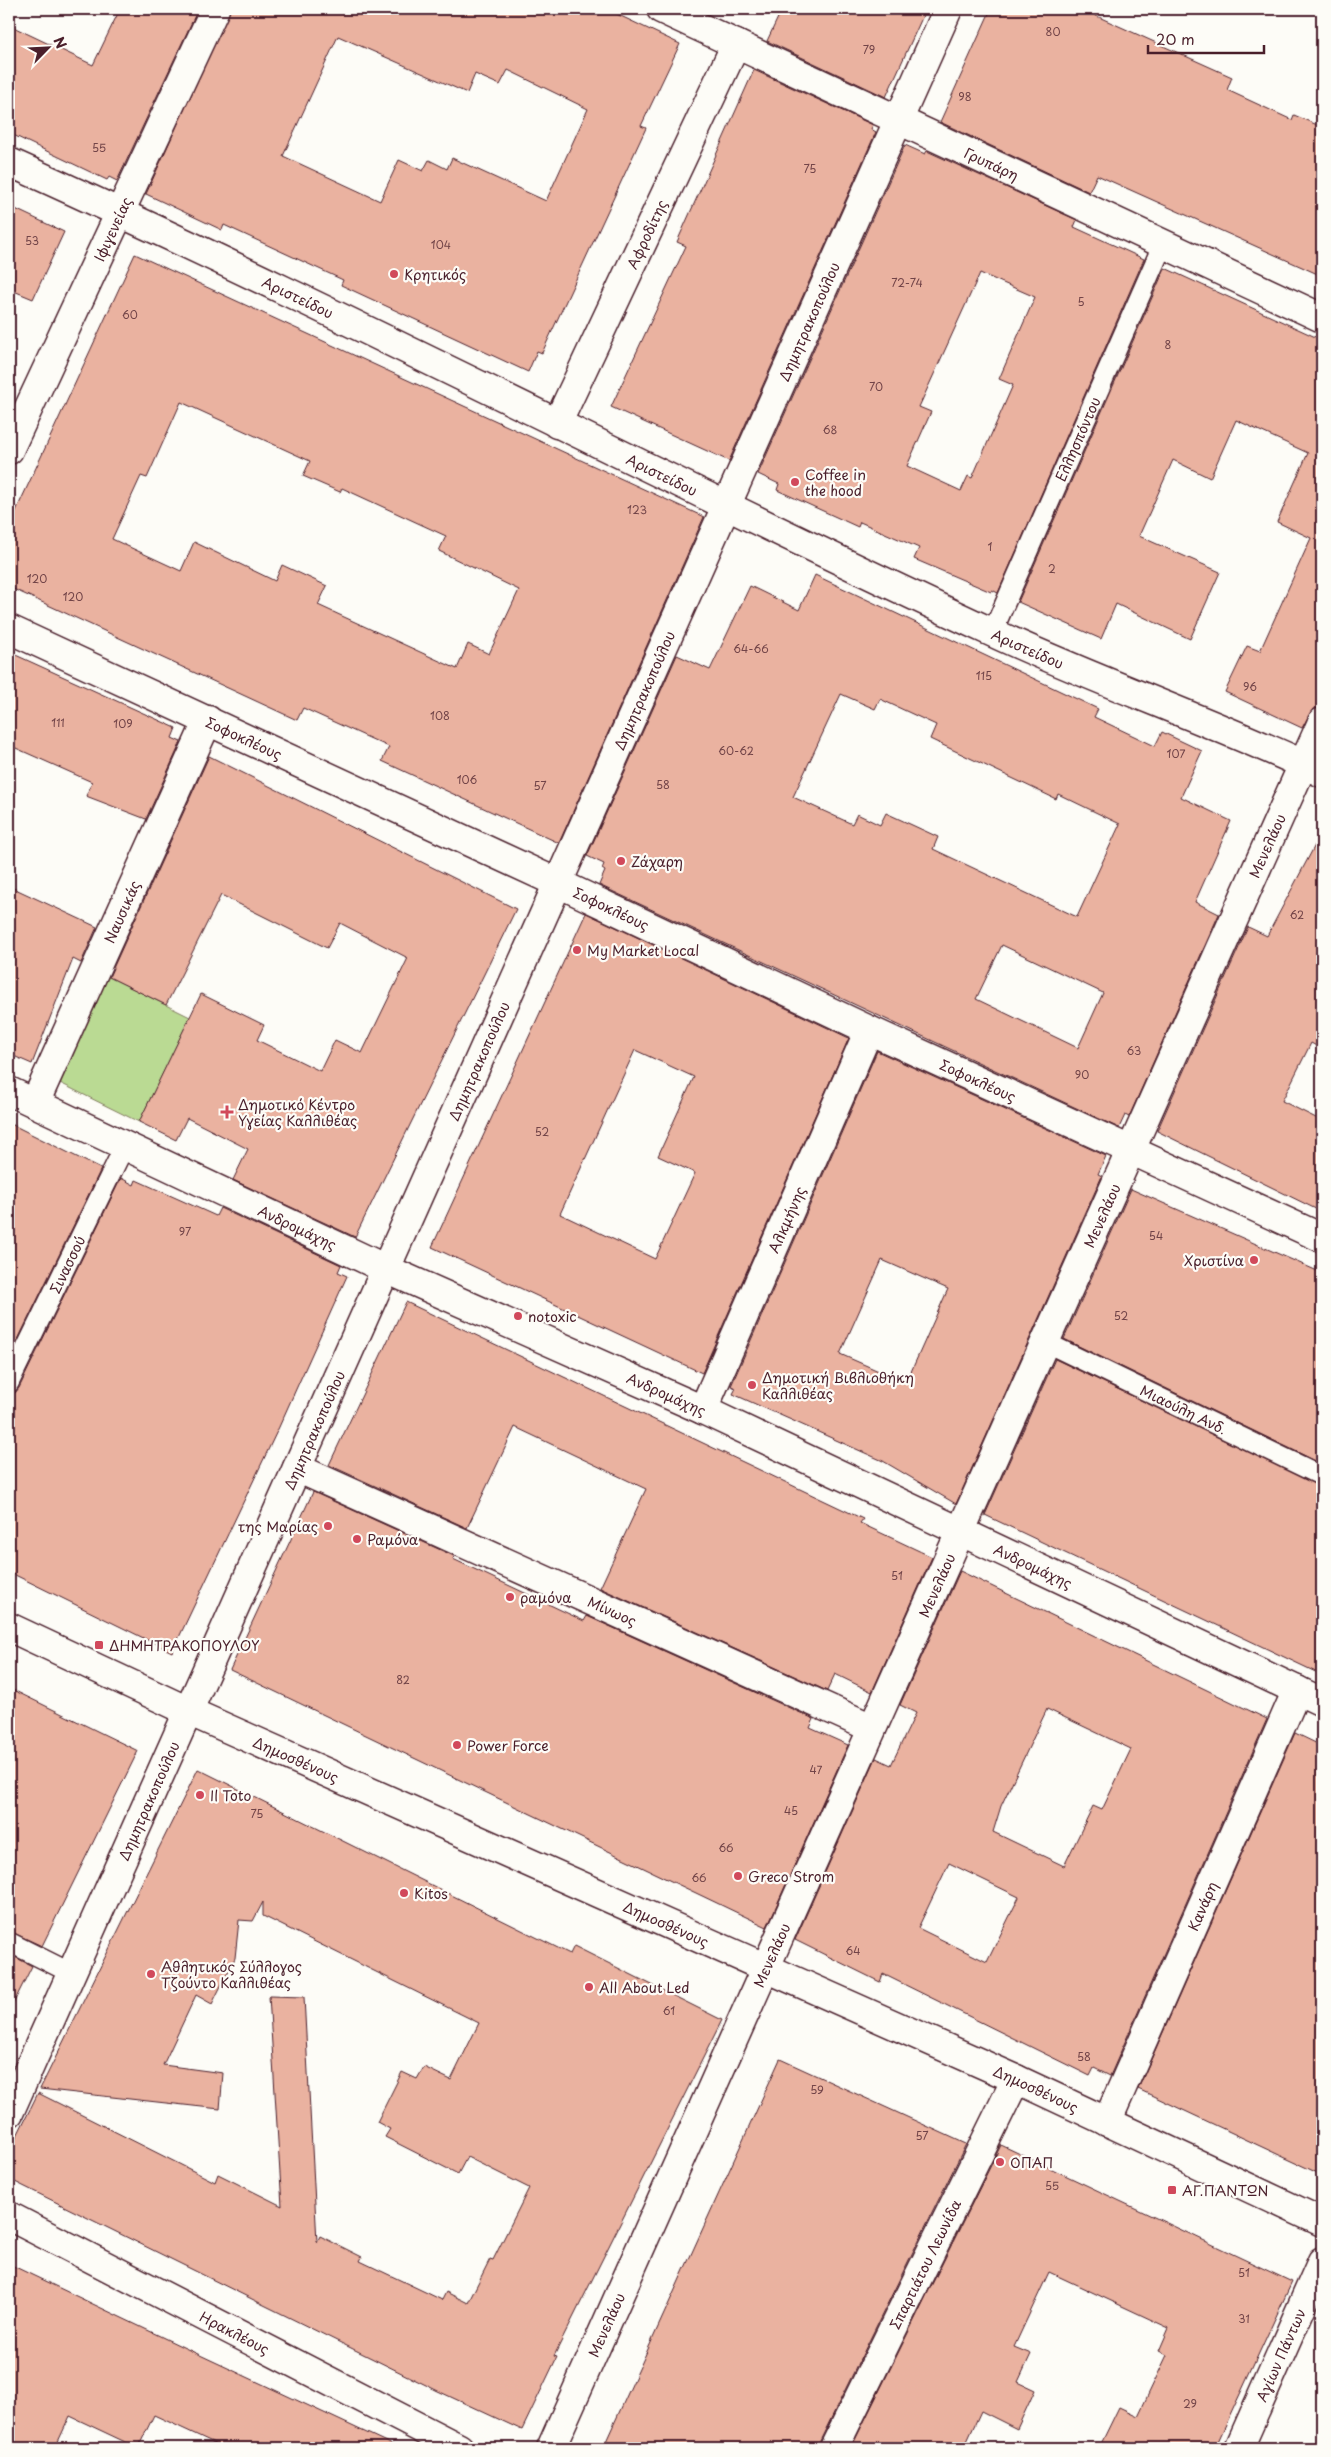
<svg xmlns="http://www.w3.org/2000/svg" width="1331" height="2457" viewBox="0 0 1331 2457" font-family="'Playpen Sans',sans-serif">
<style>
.green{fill:#bada93;stroke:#827c5f}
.building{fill:#eab2a0;stroke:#4a1f2b;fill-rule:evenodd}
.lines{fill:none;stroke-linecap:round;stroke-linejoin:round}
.service-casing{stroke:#4a1f2b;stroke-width:22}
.minor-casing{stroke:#4a1f2b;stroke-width:31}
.tertiary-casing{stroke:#4a1f2b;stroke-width:31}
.service{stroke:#fdfcf7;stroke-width:19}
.minor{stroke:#fdfcf7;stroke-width:28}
.tertiary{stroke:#fdfcf7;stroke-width:28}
.poi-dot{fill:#d1495b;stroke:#fdfcf7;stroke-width:2}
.labels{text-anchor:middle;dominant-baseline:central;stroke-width:4.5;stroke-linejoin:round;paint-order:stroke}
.number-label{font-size:11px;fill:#724448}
.street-label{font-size:14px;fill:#4a1f2b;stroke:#fdfcf7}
.poi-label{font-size:14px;fill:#4a1f2b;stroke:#fdfcf7;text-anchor:start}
</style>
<rect width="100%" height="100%" fill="#fdfcf7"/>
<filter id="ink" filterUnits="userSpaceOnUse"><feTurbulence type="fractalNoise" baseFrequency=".02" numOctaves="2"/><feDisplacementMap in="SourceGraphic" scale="10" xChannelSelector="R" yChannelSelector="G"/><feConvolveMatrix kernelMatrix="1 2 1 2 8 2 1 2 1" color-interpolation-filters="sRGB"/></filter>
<g filter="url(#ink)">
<path class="green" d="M103,974L190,1017L139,1122L52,1079Z"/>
<path class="building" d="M120,9H198L117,181L109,177L107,180L9,133V25L93,65Z
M230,9H606L680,44L641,126L646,128L571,290L542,353L537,351L528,372L341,285L343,280L224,225L222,230L146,194ZM338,36L467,93L475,74L500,85L508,70L588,109L546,201L452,158L447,169L429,160L423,171L399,160L380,201L283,156Z
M782,9H926L886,97L767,41Z
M991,9H1081L1232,77L1227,90L1292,120L1294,115L1322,127V276L1097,175L1089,192L940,122Z
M754,70L873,125L871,129L876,132L729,461L611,407L686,246L677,242Z
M905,145L925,154L927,151L1077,220L1074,227L1144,259L998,593L992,590L991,592L914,559L919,548L860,522L858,527L777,490L779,484L758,474ZM980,273L1035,297L999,379L1013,385L972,478L968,476L961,491L907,466L931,412L919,407Z
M9,206L64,232L33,299L9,289Z
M135,254L704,517L559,843L382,761L389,747L303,708L297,720L9,587V526ZM181,402L310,461L303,476L340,492L342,488L446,536L439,551L519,590L489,654L468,644L457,669L318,605L327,586L282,565L275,581L194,542L181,571L112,539L141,476L147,478Z
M1165,268L1322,340V707L1312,710L1302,728L1225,692L1247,646L1260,651L1311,538L1277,522L1308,453L1236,420L1210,478L1173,460L1139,536L1220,572L1190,639L1116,604L1101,639L1018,602Z
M815,575L1098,709L1094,717L1155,746L1162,732L1202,751L1181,797L1231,821L1195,902L1219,914L1129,1117L1125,1115L1119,1128L599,885L605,871L602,869L604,864L587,856L677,655L710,670L750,586L799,610ZM841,694L875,709L880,699L936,725L930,739L1056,799L1058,794L1120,824L1077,917L933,849L938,837L886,813L880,825L857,814L852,824L793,797ZM1002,945L1103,993L1078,1048L976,999Z
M9,652L176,728L172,738L181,742L146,819L86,796L92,782L9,745Z
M209,756L516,909L355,1237L233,1180L248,1149L187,1118L176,1140L139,1122L201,994L264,1025L257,1040L320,1071L335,1040L362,1053L408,958L340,923L327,948L221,895L166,1005L109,977Z
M1322,832V1049L1311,1043L1282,1101L1322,1121V1212L1157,1131L1248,927L1267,936Z
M9,886L97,927L81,963L73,959L32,1064L9,1054Z
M586,913L849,1038L702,1373L432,1247ZM635,1050L694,1077L658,1156L695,1173L655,1259L560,1214Z
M877,1051L1106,1156L1098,1174L1102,1176L956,1504L883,1461L733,1394L736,1388L731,1386ZM882,1260L948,1289L906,1383L840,1354Z
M9,1123L101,1169L9,1358Z
M121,1178L134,1185L136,1180L216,1216L220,1208L341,1265L338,1272L347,1276L279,1427L172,1652L9,1572V1394L15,1393L19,1388Z
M1131,1189L1322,1273V1464L1064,1339Z
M406,1302L863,1519L860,1523L932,1557L872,1692L835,1674L827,1691L600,1588L646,1489L515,1427L467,1528L329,1465Z
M1055,1359L1322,1487V1675L985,1515Z
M313,1492L454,1556L453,1559L584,1621L587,1616L814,1719L810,1728L848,1745L767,1927L230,1670Z
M960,1571L1267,1719L1110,2076L1094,2068L1090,2076L883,1974L880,1982L795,1940L876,1758L891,1765L916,1713L900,1705ZM1047,1709L1131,1749L1102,1810L1093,1806L1064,1866L993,1832L1001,1806ZM949,1863L1019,1897L987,1962L918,1928Z
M9,1688L138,1751L42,1946L9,1931Z
M1295,1733L1322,1746V2175L1138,2089Z
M198,1769L570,1954L574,1946L722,2020L554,2356L557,2357L522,2430L438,2391L9,2179V2152L38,2093L215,2182L218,2174L282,2206L269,1996L304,1997L317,2242L320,2236L362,2257L360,2261L442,2300L446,2292L468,2303L490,2259L493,2260L529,2188L467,2157L458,2174L385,2137L390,2129L377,2122L402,2072L417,2079L424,2067L451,2080L479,2023L263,1916V1902L253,1921L239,1920L235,1958L212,2004L196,1995L163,2065L223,2073L220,2109L40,2089Z
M9,1954L32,1966L9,2012Z
M780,2059L966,2144L820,2441L818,2448H603Z
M1001,2145L1292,2282L1215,2448H1099L1119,2407L1138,2416L1167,2355L1159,2351L1169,2328L1049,2272L1014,2347L1031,2354L1018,2382L1035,2390L1017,2429L981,2411L964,2448H851Z
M9,2264L185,2348L399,2448H225L154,2415L138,2448L70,2416L55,2448H9Z"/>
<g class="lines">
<g class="service-casing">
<g id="service">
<path id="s1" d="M992,633L1163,244"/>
<path id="s2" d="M1045,1342L1322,1476"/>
<path id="s3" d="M9,1383L125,1145"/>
<path d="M9,1942L71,1973"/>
</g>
</g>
<g class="minor-casing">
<g id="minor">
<path id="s4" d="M661,9L1322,318"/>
<path id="s5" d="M9,162C338,310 660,478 987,630C1097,682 1213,721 1322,773"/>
<path id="s6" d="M557,424L736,44"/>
<path id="s7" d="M9,450L215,9"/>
<path id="s8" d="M9,629L558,883L869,1030L1322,1238"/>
<path id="s9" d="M9,1091L386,1269L703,1410L1322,1702"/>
<path id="s10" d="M35,1103L208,720"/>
<path id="s11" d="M703,1410L869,1030"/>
<path id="s12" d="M297,1468L872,1728"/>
<path id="s13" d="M9,2113L948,9"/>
<path id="s14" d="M1107,2122L1297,1690"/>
<path id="s15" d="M9,2216L459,2448"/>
<path id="s16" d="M551,2448L1322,722"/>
<path id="s17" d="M834,2448L1016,2079"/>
</g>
</g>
<g class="tertiary-casing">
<g id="tertiary">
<path id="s18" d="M9,1627L188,1711L1016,2079L1322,2222"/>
<path id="s19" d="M1239,2448L1322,2261"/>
</g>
</g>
<use href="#service" class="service"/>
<use href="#minor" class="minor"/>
<use href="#tertiary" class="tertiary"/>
</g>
</g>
<g class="poi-dot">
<circle cx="394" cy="274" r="5"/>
<circle cx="795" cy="482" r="5"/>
<circle cx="621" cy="861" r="5"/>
<circle cx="577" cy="950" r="5"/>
<path d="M224.5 1104.5h5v5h5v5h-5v5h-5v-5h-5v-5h5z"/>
<circle cx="1254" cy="1260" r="5"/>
<circle cx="518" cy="1316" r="5"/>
<circle cx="752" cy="1385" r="5"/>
<circle cx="328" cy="1526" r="5"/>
<circle cx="357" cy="1539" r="5"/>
<circle cx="510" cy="1597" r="5"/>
<rect x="94" y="1640" width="10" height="10" rx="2.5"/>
<circle cx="457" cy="1745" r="5"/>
<circle cx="200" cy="1795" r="5"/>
<circle cx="738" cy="1876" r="5"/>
<circle cx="404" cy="1893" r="5"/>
<circle cx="151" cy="1974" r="5"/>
<circle cx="589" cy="1987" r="5"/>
<circle cx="1000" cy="2162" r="5"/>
<rect x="1167" y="2185" width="10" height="10" rx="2.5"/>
</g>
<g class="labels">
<g class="number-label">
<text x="1053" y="31">80</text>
<text x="869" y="49">79</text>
<text x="965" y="96">98</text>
<text x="99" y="147">55</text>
<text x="810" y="168">75</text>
<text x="32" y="240">53</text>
<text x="441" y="244">104</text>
<text x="907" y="282">72-74</text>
<text x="1081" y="301">5</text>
<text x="130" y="314">60</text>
<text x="1168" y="344">8</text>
<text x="876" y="386">70</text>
<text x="830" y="429">68</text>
<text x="637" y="509">123</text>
<text x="990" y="546">1</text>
<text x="1052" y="568">2</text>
<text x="37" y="578">120</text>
<text x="73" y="596">120</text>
<text x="751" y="648">64-66</text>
<text x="984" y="675">115</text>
<text x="1250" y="686">96</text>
<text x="440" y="715">108</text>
<text x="58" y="722">111</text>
<text x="123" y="723">109</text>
<text x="736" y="750">60-62</text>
<text x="1176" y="753">107</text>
<text x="467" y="779">106</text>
<text x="663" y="784">58</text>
<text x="540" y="785">57</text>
<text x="1297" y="914">62</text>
<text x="1134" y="1050">63</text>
<text x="1082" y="1074">90</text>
<text x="542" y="1131">52</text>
<text x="185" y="1231">97</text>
<text x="1156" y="1235">54</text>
<text x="1121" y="1315">52</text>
<text x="897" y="1575">51</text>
<text x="403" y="1679">82</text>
<text x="816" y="1769">47</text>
<text x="791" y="1810">45</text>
<text x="257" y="1813">75</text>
<text x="726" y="1847">66</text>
<text x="699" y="1877">66</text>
<text x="853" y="1950">64</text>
<text x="669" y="2010">61</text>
<text x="1084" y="2056">58</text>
<text x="817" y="2089">59</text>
<text x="922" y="2135">57</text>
<text x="1052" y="2185">55</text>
<text x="1244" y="2272">51</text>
<text x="1244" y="2318">31</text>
<text x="1190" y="2403">29</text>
</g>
<g class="street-label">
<text stroke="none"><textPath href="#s4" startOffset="365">Γρυπάρη</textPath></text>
<text stroke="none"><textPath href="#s7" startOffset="244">Ιφιγενείας</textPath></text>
<text stroke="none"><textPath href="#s6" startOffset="210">Αφροδίτης</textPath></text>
<text stroke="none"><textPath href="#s5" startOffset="319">Αριστείδου</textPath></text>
<text stroke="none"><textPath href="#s13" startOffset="1962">Δημητρακοπούλου</textPath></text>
<text stroke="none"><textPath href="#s1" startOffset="212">Ελλησπόντου</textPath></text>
<text stroke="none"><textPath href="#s5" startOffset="724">Αριστείδου</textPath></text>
<text stroke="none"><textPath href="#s5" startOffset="1129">Αριστείδου</textPath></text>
<text stroke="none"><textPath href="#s13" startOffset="1558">Δημητρακοπούλου</textPath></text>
<text stroke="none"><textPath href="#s8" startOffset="259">Σοφοκλέους</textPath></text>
<text stroke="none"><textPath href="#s16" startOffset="1755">Μενελάου</textPath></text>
<text stroke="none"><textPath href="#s8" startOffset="664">Σοφοκλέους</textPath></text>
<text stroke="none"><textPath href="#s10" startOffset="210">Ναυσικάς</textPath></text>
<text stroke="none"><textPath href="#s13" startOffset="1152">Δημητρακοπούλου</textPath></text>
<text stroke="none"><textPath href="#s8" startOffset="1069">Σοφοκλέους</textPath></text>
<text stroke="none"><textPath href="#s16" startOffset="1350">Μενελάου</textPath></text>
<text stroke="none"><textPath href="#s11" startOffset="208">Αλκμήνης</textPath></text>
<text stroke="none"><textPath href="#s9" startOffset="319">Ανδρομάχης</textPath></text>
<text stroke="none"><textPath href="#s3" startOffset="132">Σινασσού</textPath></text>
<text stroke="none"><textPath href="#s9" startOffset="724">Ανδρομάχης</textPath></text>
<text stroke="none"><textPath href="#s2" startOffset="154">Μιαούλη Ανδ.</textPath></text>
<text stroke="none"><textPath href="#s13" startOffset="748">Δημητρακοπούλου</textPath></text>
<text stroke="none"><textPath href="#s9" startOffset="1129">Ανδρομάχης</textPath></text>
<text stroke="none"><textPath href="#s16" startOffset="945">Μενελάου</textPath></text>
<text stroke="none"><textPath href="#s12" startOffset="346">Μίνωος</textPath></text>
<text stroke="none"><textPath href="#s18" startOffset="316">Δημοσθένους</textPath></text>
<text stroke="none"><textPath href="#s13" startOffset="342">Δημητρακοπούλου</textPath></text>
<text stroke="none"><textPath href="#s14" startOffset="236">Κανάρη</textPath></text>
<text stroke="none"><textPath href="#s18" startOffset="721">Δημοσθένους</textPath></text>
<text stroke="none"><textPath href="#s16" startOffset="540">Μενελάου</textPath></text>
<text stroke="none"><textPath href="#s18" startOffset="1126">Δημοσθένους</textPath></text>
<text stroke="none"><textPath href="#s17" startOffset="205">Σπαρτιάτου Λεωνίδα</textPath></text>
<text stroke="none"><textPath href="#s16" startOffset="135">Μενελάου</textPath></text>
<text stroke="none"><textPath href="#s15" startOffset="254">Ηρακλέους</textPath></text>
<text stroke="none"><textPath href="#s19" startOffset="102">Αγίων Πάντων</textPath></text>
</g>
<g class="poi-label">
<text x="404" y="274">Κρητικός</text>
<text x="805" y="474">Coffee in<tspan x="805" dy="16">the hood</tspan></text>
<text x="631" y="861">Ζάχαρη</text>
<text x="587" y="950">My Market Local</text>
<text x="238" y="1104">Δημοτικό Κέντρο<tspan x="238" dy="16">Υγείας Καλλιθέας</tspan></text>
<text x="1244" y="1260" text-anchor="end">Χριστίνα</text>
<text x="528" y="1316">notoxic</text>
<text x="762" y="1377">Δημοτική Βιβλιοθήκη<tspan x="762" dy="16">Καλλιθέας</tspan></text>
<text x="318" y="1526" text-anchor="end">της Μαρίας</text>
<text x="367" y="1539">Ραμόνα</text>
<text x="520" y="1597">ραμόνα</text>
<text x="109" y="1645">ΔΗΜΗΤΡΑΚΟΠΟΥΛΟΥ</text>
<text x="467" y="1745">Power Force</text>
<text x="210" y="1795">Il Toto</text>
<text x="748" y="1876">Greco Strom</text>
<text x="414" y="1893">Kitos</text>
<text x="161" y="1966">Αθλητικός Σύλλογος<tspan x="161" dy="16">Τζούντο Καλλιθέας</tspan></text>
<text x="599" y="1987">All About Led</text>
<text x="1010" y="2162">ΟΠΑΠ</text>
<text x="1182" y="2190">ΑΓ.ΠΑΝΤΩΝ</text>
</g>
</g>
<rect width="1331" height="2457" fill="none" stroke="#fdfcf7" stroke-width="30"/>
<rect x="15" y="15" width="1301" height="2427" fill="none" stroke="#4a1f2b" stroke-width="2" filter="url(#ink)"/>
<g transform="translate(48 48) rotate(66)" stroke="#fdfcf7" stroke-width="4" paint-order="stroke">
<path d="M0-4L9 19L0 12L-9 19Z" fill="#4a1f2b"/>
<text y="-8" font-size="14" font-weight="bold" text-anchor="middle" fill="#4a1f2b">N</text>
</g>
<path d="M1148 45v8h116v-8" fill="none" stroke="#4a1f2b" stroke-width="2.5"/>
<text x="1156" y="45" font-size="15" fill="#4a1f2b" stroke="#fdfcf7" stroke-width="4" paint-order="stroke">20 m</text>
</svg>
